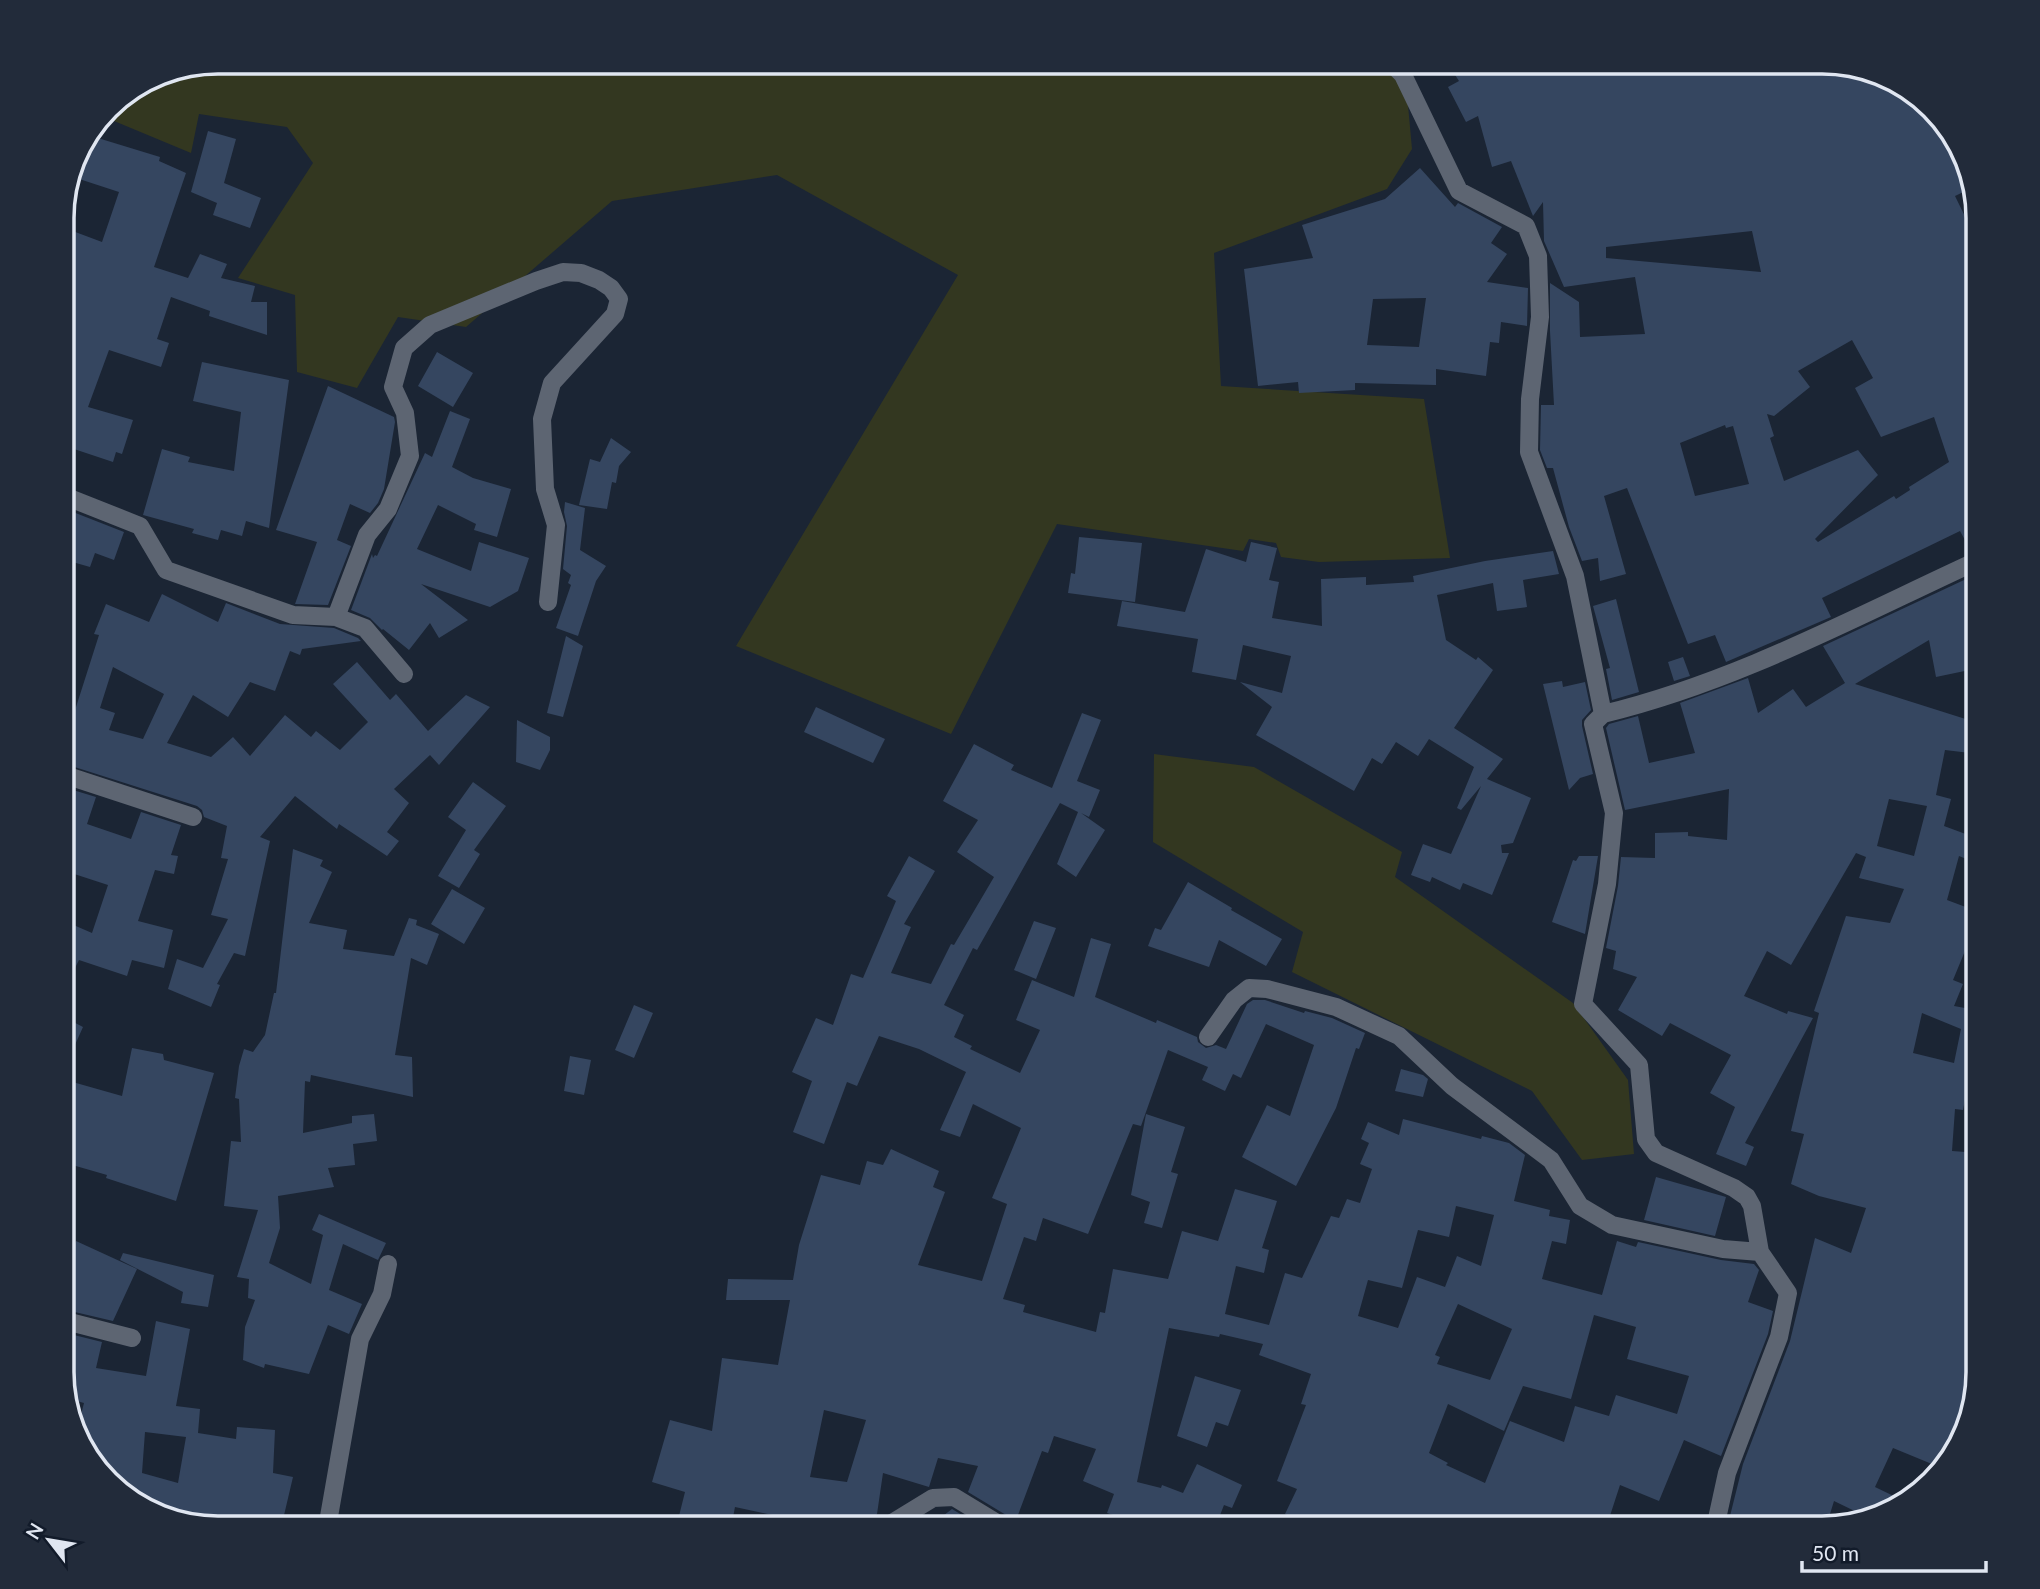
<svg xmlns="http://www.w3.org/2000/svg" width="2040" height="1589" viewBox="0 0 2040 1589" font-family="Lato,sans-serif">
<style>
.green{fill:#333720}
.building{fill:#354660;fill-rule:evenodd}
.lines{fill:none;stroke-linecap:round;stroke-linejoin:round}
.minor{stroke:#5d6572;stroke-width:18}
.rim{fill:none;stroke:#e0e6f1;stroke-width:3.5}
</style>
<rect width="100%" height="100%" fill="#1b2534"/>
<path class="green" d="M218,61H1404L1412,149L1387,189L1214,253L1221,386L1424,399L1450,558L1319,562L1281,557L1276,543L1249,539L1243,551L1057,524L951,734L736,646L958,275L777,175L612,201L466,327L398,317L357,388L297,372L295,295L238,278L313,163L287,127L199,114L191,153L102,116L114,100L158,73Z
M1154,754L1254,767L1402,852L1395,877L1573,1003L1628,1080L1634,1154L1582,1160L1532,1091L1292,972L1303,932L1153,842Z"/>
<path class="building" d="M1446,61H1472L1477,69L1496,61H1823L1917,94L1962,148L1972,188L1955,196L1979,245V305L1970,309L1979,325V549L1971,551L1960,531L1822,598L1831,617L1726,662L1715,635L1688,644L1627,488L1604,496L1626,574L1600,581L1598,558L1582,561L1569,527L1553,468H1547L1540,450L1541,405H1554L1550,331V283L1579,302L1580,337L1645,334L1635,277L1564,287L1544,241L1543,202L1533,216L1511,161L1492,167L1478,116L1466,122L1448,87L1459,81ZM1752,231L1761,272L1606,258V247ZM1852,340L1873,378L1855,388L1881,437L1934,417L1949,462L1909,487L1910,490L1896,499L1894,496L1818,542L1815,539L1878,475L1858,450L1784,481L1770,438L1774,436L1767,414L1774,416L1810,387L1798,371ZM1725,425L1726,428L1733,426L1749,484L1695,496L1680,443Z
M208,131L236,139L224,183L261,198L250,228L213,215L217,203L191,192Z
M88,135L160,157L159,161L186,173L154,267L188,278L200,254L227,264L221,278L255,286L251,302H267V335L209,316L210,311L171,297L157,339L169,343L161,367L109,350L88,407L133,420L122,454L116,452L113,462L62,445V227L102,242L119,192L70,176L77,149Z
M1420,168L1455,207L1458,203L1502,227L1491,243L1507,254L1487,282L1528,288L1527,326L1501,322L1499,343L1490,342L1486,376L1436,369V385L1355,383V390L1299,393L1298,382L1258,386L1244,269L1313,258L1302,225L1385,199ZM1426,298L1419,347L1367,345L1373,299Z
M437,352L473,373L453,407L418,386Z
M202,362L289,380L269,528L246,521L242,536L221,530L218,540L192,533L194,529L143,515L162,449L190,457L188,462L234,471L241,412L193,401Z
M328,386L394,417L395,422L384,489L378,503L370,513L350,504L337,540L351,546L328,605L295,604L317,542L276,530Z
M450,411L470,419L452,467L473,478L511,489L497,537L474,530L476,524L438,505L417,549L471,571L479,542L529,558L518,591L490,607L421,584L468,620L439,638L430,623L409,650L383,629L382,630L370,618L351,610L372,554L373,558L375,555L377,556L425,453L432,457Z
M611,438L631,452L619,466L616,483L612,482L607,509L579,505L590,459L600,462Z
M565,502L585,508L580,550L606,566L596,581L578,636L556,628L571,585L568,583L571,575L563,569L567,526L564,512Z
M73,512L124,532L114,560L95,553L90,567L62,559V537Z
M1079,537L1142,543L1135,602L1068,593L1071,573L1075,574Z
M1251,542L1277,548L1269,580L1279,582L1272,618L1322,626L1321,579L1366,577V585L1414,582L1413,576L1485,561L1553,551L1559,574L1523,580L1527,607L1497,611L1493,583L1437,595L1446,640L1476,660L1478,657L1493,670L1454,728L1503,759L1487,779L1531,798L1513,843L1501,845L1502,853H1509L1492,895L1463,883L1460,890L1432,877L1430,882L1411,875L1423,844L1451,854L1481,786L1461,810L1457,808L1474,767L1429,739L1418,756L1396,742L1382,764L1372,758L1354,791L1256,735L1272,707L1240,682L1282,693L1291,656L1243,645L1236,680L1192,672L1198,639L1117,626L1122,601L1185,612L1206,549L1246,562Z
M1979,573V668L1936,677L1929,640L1855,684L1975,722L1970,753L1945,750L1936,795L1951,799L1944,826L1979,839V864L1959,856L1947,900L1979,912V917L1953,980L1963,984L1954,1006L1965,1008L1969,984L1979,985V1043H1976L1971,1079H1969L1963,1110L1955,1109L1952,1151L1979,1153V1372L1946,1467L1944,1469L1893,1448L1875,1487L1904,1501L1891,1512L1867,1517L1834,1501L1826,1527L1727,1528L1743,1464L1790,1341L1815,1238L1851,1253L1866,1208L1819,1196L1791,1184L1804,1134L1791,1131L1819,1013L1814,1011L1846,916L1890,923L1904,889L1859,878L1866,857L1856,853L1791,965L1767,951L1744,996L1787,1014L1788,1011L1813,1018L1745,1143L1754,1147L1746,1166L1716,1154L1735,1107L1710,1093L1731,1055L1670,1023L1662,1036L1618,1010L1637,977L1613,969L1616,951L1606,948L1618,886L1621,857L1655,858V833L1688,832V836L1727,840L1729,789L1625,810L1606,728L1609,724L1638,716L1649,763L1695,753L1680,703L1748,678L1758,713L1793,689L1806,707L1845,683L1823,646ZM1889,799L1927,806L1914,856L1877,846ZM1922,1013L1961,1029L1954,1063L1913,1053Z
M162,594L218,622L226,603L280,624L334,628L358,638L361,641L302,649L300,655L290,651L275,691L250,682L228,717L193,695L167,743L211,757L233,737L250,756L285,715L311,737L316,731L340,750L368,722L333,684L357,662L390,700L396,694L428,731L466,695L490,707L439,765L430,755L394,789L409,803L387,832L399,841L387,856L339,824L337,829L295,796L260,837L270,841L245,956L234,953L217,984L220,985L211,1007L168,989L177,959L203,968L228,919L211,915L228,859L221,858L227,826L204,817L202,810L197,806L62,763V751L99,635L94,634L106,604L149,622ZM113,667L164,694L143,739L109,730L115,713L100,708Z
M1616,599L1639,692L1612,700L1606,669L1610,668L1593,606Z
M566,636L583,646L563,717L547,713Z
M1683,657L1690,676L1674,681L1668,662Z
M1562,681L1563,687L1585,682L1591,710L1582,720V726L1593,774L1580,778L1569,790L1543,684Z
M816,707L885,739L873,763L804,732Z
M1082,713L1101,720L1077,781L1100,790L1089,817L1081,813L1105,830L1076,877L1057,864L1078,812L1060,803L977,950L973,948L944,1005L964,1015L954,1037L972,1046L970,1049L1020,1073L1040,1030L1016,1020L1032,980L1074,997L1091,938L1111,944L1095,997L1156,1023L1157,1020L1197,1037L1198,1042L1206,1048L1216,1045L1226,1049L1247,1004L1253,1000H1265L1304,1013L1305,1011L1332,1018L1365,1033L1359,1049L1356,1048L1336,1108L1296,1186L1242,1157L1267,1105L1290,1116L1314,1045L1266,1024L1241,1078L1233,1074L1225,1091L1202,1080L1208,1067L1168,1050L1141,1126L1133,1124L1088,1234L1043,1218L1036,1241L1024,1237L1003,1299L1025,1305L1023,1312L1096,1332L1100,1312L1105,1313L1113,1269L1168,1279L1182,1231L1218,1241L1235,1189L1277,1201L1262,1248L1269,1250L1264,1273L1236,1266L1225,1314L1269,1325L1285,1273L1302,1278L1331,1216L1339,1218L1347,1199L1360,1203L1372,1169L1360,1164L1369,1143L1361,1139L1368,1122L1399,1135L1403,1119L1481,1139L1482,1136L1509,1143L1525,1155L1514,1201L1550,1210L1549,1216L1570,1220L1566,1244L1552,1241L1542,1279L1602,1295L1617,1241L1636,1247L1638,1242L1721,1260L1754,1264L1759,1270L1748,1302L1773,1311L1768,1334L1721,1456L1684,1440L1659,1501L1620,1485L1606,1528H1313L1285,1514L1297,1489L1277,1481L1306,1405L1301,1404L1311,1374L1259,1355L1263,1344L1220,1334L1219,1337L1169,1328L1137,1482L1161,1488L1162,1485L1183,1493L1197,1464L1242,1485L1232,1508L1224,1505L1215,1528H1119L1122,1518L1107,1513L1114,1494L1083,1481L1096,1449L1054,1436L1048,1453L1042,1451L1015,1523L1011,1518L968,1492L978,1466L938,1458L929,1487L883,1473L877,1514L865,1528H798L800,1521L735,1507L731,1528H676L685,1492L652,1482L670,1420L712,1431L722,1358L778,1365L790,1300H726L728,1279L793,1280L799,1245L821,1175L860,1185L867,1161L883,1165L891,1149L939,1171L933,1187L945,1192L918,1265L982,1281L1007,1204L992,1198L1021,1128L973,1104L960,1137L940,1130L966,1072L919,1049L879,1036L857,1086L847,1082L824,1144L793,1132L812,1081L792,1072L816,1018L833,1025L851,974L863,978L896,901L887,896L909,856L935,871L904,924L911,927L891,973L931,984L951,944L954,945L994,877L957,852L978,820L943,801L974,744L1014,765L1011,770L1052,788ZM1456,1206L1494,1215L1481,1266L1457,1256L1445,1287L1417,1277L1398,1328L1358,1316L1368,1280L1402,1288L1418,1230L1449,1237ZM1458,1304L1512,1329L1490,1380L1437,1364L1440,1357L1435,1355ZM1594,1315L1636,1327L1627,1359L1689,1376L1677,1414L1616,1395L1609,1416L1575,1406L1564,1442L1510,1421L1485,1483L1446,1465L1448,1463L1429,1453L1448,1404L1504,1431L1523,1386L1571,1399ZM824,1410L866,1420L847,1482L810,1477Z
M517,720L550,737V750L540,770L516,762Z
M473,782L506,806L474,850L480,854L459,888L438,876L466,830L448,817Z
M73,790L96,797L87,824L131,839L141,812L181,825L171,855L178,856L174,874L155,870L138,921L173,930L164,968L132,960L127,976L79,960L62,994V920L92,933L108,885L62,870V821Z
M293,849L323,860L320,866L332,872L309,923L347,930L343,949L394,956L409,918L417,920L416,925L439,934L427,965L411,958L395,1055L412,1057L413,1097L311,1075L310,1082L305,1081L303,1133L352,1123V1116L374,1114L377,1141L353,1144L355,1165L328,1168L334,1187L278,1196L280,1228L269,1263L311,1284L323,1235L312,1230L319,1214L386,1243L378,1260L343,1244L329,1290L362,1304L349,1334L328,1325L309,1374L265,1364L264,1368L243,1360L245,1327L255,1300L248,1298L249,1279L237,1277L258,1210L224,1206L231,1141L241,1142L239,1099L235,1098L239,1066L244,1049L253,1052L265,1035L274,993H276Z
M1579,856H1598L1585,934L1552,922L1573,860L1576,861Z
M1188,882L1232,908L1231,910L1282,939L1266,966L1219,940L1209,967L1148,946L1155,928L1161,930Z
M452,889L485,908L464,944L431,924Z
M1034,921L1056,928L1036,979L1014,970Z
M634,1005L653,1013L634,1058L615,1050Z
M62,1016L83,1027L62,1074Z
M132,1048L163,1054L164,1060L214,1073L176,1201L106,1178L107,1175L62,1162V1079L122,1096Z
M570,1056L591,1060L584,1095L564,1091Z
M1401,1069L1423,1075L1428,1079L1423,1097L1395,1091Z
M1146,1114L1185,1127L1171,1172L1178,1174L1162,1228L1144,1223L1150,1202L1131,1195Z
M1656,1177L1726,1197L1715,1236L1644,1220Z
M76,1241L137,1269L113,1321L62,1309V1271Z
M123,1253L214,1275L208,1307L181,1303L183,1292L120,1260Z
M156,1321L190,1329L176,1406L200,1409L198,1433L236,1439L237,1427L275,1430L273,1473L293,1477L281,1528H217L128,1497L131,1486L108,1478L78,1441L76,1434L84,1403L66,1398L62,1381V1332L102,1342L96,1368L146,1376ZM145,1432L186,1437L178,1483L142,1473Z
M1195,1376L1241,1390L1228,1426L1216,1422L1207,1447L1177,1436Z
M952,1509L982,1527L981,1528H927Z"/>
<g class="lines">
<path class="minor" d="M1389,61L1403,75L1459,191L1526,226L1538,256L1540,317L1530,399L1529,452L1575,576L1603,714L1593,724L1614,813L1607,884L1583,1004L1639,1065L1646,1139L1656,1153L1734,1188L1747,1197L1752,1206L1760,1252L1788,1293L1779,1337L1727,1473L1715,1528
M62,495L140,526L166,570L293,615L336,617L365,628L404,674
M336,617L367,535L388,509L410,456L405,413L393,387L404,348L430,325L536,281L563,272L581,273L599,280L611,288L619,299L615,314L552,383L542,419L545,489L556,525L548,602
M1603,714C1736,682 1855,617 1979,560
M62,774L193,817
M1208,1037L1234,1000L1249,988L1267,989L1336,1007L1399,1036L1452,1086L1551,1160L1580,1206L1612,1225L1723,1249L1760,1252
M62,1320L132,1338
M327,1528L360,1339L382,1294L388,1264
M884,1528L933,1498L954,1497L1005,1528"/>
</g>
<path d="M0 0H2040V1589H0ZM218 74H1822A144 144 0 0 1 1966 218V1372A144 144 0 0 1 1822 1516H218A144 144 0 0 1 74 1372V218A144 144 0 0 1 218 74Z" fill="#222b3a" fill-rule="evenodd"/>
<path class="rim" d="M218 74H1822A144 144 0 0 1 1966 218V1372A144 144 0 0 1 1822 1516H218A144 144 0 0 1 74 1372V218A144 144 0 0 1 218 74Z"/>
<g transform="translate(49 1540) rotate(301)" stroke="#121b2a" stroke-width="5" paint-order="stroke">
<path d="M0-5L12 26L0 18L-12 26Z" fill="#e0e6f1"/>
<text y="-10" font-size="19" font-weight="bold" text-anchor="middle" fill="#e0e6f1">N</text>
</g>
<path d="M1802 1561v10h184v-10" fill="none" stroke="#e0e6f1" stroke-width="3.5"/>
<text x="1812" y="1561" font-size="21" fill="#e0e6f1" stroke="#121b2a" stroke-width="5" paint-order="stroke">50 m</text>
</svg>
